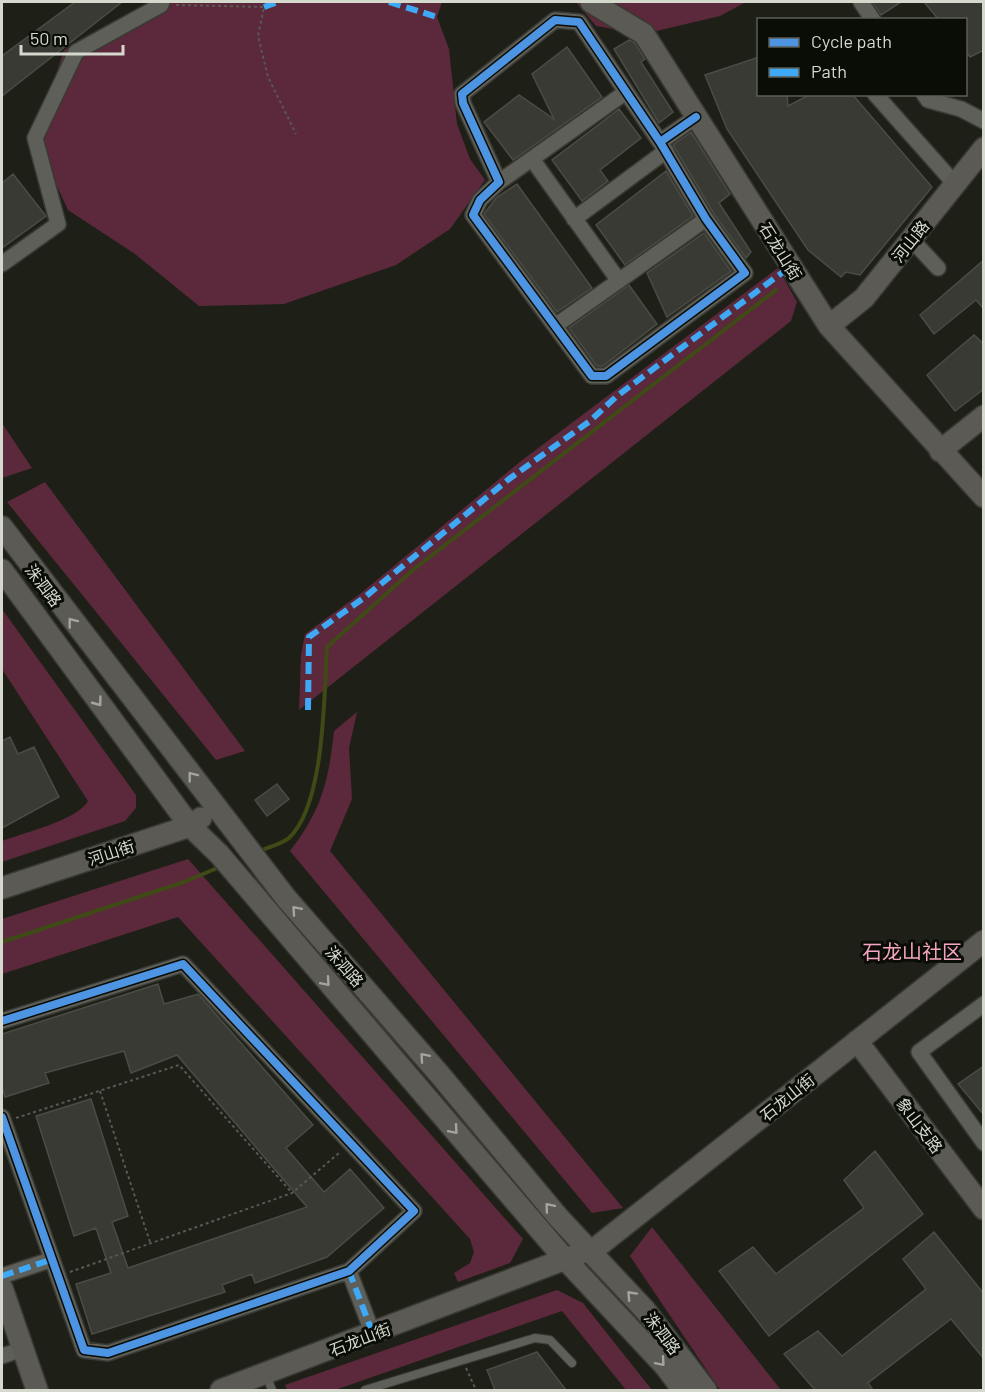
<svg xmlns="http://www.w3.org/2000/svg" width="985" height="1392" viewBox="0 0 985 1392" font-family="Barlow,'Noto Sans SC',sans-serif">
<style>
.green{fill:#5c283b}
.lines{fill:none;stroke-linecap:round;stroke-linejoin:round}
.stream{stroke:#3f4a17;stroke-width:4}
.building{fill:#383a33;stroke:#4a4c45;stroke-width:1.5}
.lane-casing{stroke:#393a33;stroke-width:10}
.street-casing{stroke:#393a33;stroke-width:18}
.secondary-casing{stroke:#393a33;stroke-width:24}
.path{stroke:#575952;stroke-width:2;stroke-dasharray:3 3;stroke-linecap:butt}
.lane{stroke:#5d5f58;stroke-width:8}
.street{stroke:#5d5f58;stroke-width:15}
.secondary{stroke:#5c5a54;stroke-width:21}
.quiet{stroke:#3fa9f5;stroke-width:6;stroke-dasharray:12 6;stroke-linecap:butt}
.cycleway-casing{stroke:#0a0c06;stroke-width:11}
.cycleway{stroke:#4d94e3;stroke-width:8}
.oneway{stroke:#a4a69d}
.labels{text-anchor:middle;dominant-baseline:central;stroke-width:6;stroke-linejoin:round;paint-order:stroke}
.street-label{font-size:16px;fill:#d4d8cd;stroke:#0a0c06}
.quarter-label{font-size:20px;fill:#f4a4c0;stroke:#0a0c06}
</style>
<rect width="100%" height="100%" fill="#1e2017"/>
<path class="green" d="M149,2H442L437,17L449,49L457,124L470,159L485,180L450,229L396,265L284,304L199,306L135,254L68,210L35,138L64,50Z
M576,2H746L720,16L644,34L596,26Z
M778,268L797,302L791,321L299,710L301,655L305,634L360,594L521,461Z
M2,423L32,468L2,478Z
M45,482L245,751L216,760L7,502Z
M2,609L136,795V808L125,821L2,862V841C23,833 78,820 88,801L2,669Z
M357,712L349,748L352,799L330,851L623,1208L592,1213L290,851C322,809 328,783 334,731Z
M188,859L523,1239L510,1263L458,1282L454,1273L470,1263L474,1252L470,1239L178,917L2,974V919Z
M652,1227L781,1390H720L630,1256Z
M557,1290L583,1303L652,1390H626L562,1311L335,1390H287L285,1385Z"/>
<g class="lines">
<path class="stream" d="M260,851C268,847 282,844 289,838C325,804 324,695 327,647L414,569L776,290
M2,942L184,882L222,866"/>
</g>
<path class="building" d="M75,2H122L2,96V56Z
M872,2H901L881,15Z
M924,2H984V50L970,57L966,51V20H939Z
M629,40L635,43L645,59L641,62L673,112L659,123L614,49Z
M567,47L602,97L513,160L484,122L519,95L554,119L532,74Z
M759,57V94H787L788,106L811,94H852L932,187L860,275L846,272L841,277L808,250L727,129L705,75Z
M619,109L641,138L600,170L608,181L582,201L552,160Z
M691,132L730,194L719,203L751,252L746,258L714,214L673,145Z
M666,171L693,216L625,265L596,225Z
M13,174L46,216L2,248V183Z
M517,184L592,288L557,312L484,214L496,198Z
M704,233L731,271L667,317L647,273Z
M984,260V309L976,300L934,334L920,315Z
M629,285L657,324L603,366H597L569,328Z
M974,335L984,344V389L955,411L927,375Z
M10,737L18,754L34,747L59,797L2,828V741Z
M277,784L289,799L267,816L255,800Z
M158,984L164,1004L198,994L313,1125L286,1148L324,1192L350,1169L384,1208L327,1257L255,1283L252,1274L222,1285L225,1292L92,1334L76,1284L111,1273L96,1228L74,1236L36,1116L91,1099L128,1216L112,1222L128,1268L307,1207L177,1055L131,1073L124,1051L45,1073L49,1083L5,1097L2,1086V1034Z
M984,1066V1115L958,1084Z
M875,1151L923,1214L769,1336L719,1271L753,1247L776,1274L864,1208L844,1180Z
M934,1232L984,1294V1359L951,1319L868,1383L873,1390H815L784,1354L818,1331L842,1356L926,1289L903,1259Z
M537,1352L566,1390H495L487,1370Z"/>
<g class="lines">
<g class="lane-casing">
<path id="lane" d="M266,1375L272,1390
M365,1390L535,1338L550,1340L572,1363"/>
</g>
<g class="street-casing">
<path id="street" d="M861,2L873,20
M875,94L955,184
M924,94L928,100L961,109L984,121
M660,142L579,22L555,20L462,94L463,103L499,182L480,200L473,215L592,376H606L745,273L706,219L660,142L696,117
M532,159L619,281
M499,182L626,92
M574,219L666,151
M911,239L938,268
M2,264L58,224L35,138L76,52L161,5L162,2
M555,326L706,219
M984,1004L919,1052L984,1143
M2,1021L183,964L414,1211L349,1271L108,1353L84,1350L2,1117
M349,1271L373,1334
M2,1276L50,1260
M2,1356L23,1349"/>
</g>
<g class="secondary-casing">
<path id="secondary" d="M591,2L644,34L829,326L984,497
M829,326L864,298L984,148
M940,451L984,416
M2,527L286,898L440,1075L558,1217L645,1310L706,1390
M2,570L190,826L219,854L492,1174L564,1258L665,1366L683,1390
M2,888L190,826L201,818
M857,1041L984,1209
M2,1288L37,1390
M221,1390L597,1247L984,941"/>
</g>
<path class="path" d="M176,5L264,7L258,36L268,77L296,134
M100,1091L150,1242
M16,1118L179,1065L292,1193
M70,1272L292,1193L339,1153
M466,1368L476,1390"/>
<use href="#lane" class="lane"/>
<use href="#street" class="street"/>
<use href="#secondary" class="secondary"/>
<path class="quiet" d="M389,2L437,17
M264,7L278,2
M308,710L309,637L365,597L509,479L590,421L617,396L791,266
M349,1271L373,1334
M2,1276L50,1260"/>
<g class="cycleway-casing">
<path id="cycleway" d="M660,142L579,22L555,20L462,94L463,103L499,182L480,200L473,215L592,376H606L745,273L706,219L660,142L696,117
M2,1021L183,964L414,1211L349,1271L108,1353L84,1350L2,1117"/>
</g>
<use href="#cycleway" class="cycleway"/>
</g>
<defs><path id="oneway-chevron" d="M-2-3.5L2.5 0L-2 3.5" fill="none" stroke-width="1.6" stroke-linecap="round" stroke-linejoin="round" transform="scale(1.5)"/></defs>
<g class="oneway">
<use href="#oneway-chevron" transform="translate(72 622) rotate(-128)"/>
<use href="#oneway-chevron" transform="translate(98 702) rotate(53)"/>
<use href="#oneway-chevron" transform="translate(192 776) rotate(-128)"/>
<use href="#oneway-chevron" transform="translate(296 910) rotate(-131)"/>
<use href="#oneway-chevron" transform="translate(326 982) rotate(49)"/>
<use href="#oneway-chevron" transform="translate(424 1057) rotate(-131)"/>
<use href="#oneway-chevron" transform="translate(454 1130) rotate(49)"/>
<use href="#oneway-chevron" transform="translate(549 1207) rotate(-130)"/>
<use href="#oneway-chevron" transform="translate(631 1295) rotate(-133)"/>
<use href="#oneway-chevron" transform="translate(661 1362) rotate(49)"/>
</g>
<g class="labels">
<g class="street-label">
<text transform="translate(910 241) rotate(-51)">河山路</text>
<text transform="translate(781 251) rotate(58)">石龙山街</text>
<text transform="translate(44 585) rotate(53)">洙泗路</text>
<text transform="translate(111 852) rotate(-18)">河山街</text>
<text transform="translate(345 966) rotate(49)">洙泗路</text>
<text transform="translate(787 1097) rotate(-39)">石龙山街</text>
<text transform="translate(920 1125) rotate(53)">象山支路</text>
<text transform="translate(663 1333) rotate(53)">洙泗路</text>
<text transform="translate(360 1339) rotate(-21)">石龙山街</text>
</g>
<g class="quarter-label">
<text x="912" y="951">石龙山社区</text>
</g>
</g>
<rect width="985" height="1392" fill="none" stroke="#d4d8cd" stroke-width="6"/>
<rect x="757" y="18" width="210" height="78" fill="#0a0c06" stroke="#5b5e56" stroke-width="1.5"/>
<rect x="769" y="38" width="30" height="9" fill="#4d94e3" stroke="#5b5e56" stroke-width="1.5"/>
<text x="811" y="48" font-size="18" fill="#d4d8cd">Cycle path</text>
<rect x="769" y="68" width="30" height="9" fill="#3fa9f5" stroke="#5b5e56" stroke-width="1.5"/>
<text x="811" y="78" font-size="18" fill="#d4d8cd">Path</text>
<path d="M21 45v9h102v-9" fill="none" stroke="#d4d8cd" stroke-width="3"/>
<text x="30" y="45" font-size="18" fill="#d4d8cd" stroke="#0a0c06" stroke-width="4.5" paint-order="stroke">50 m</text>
</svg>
